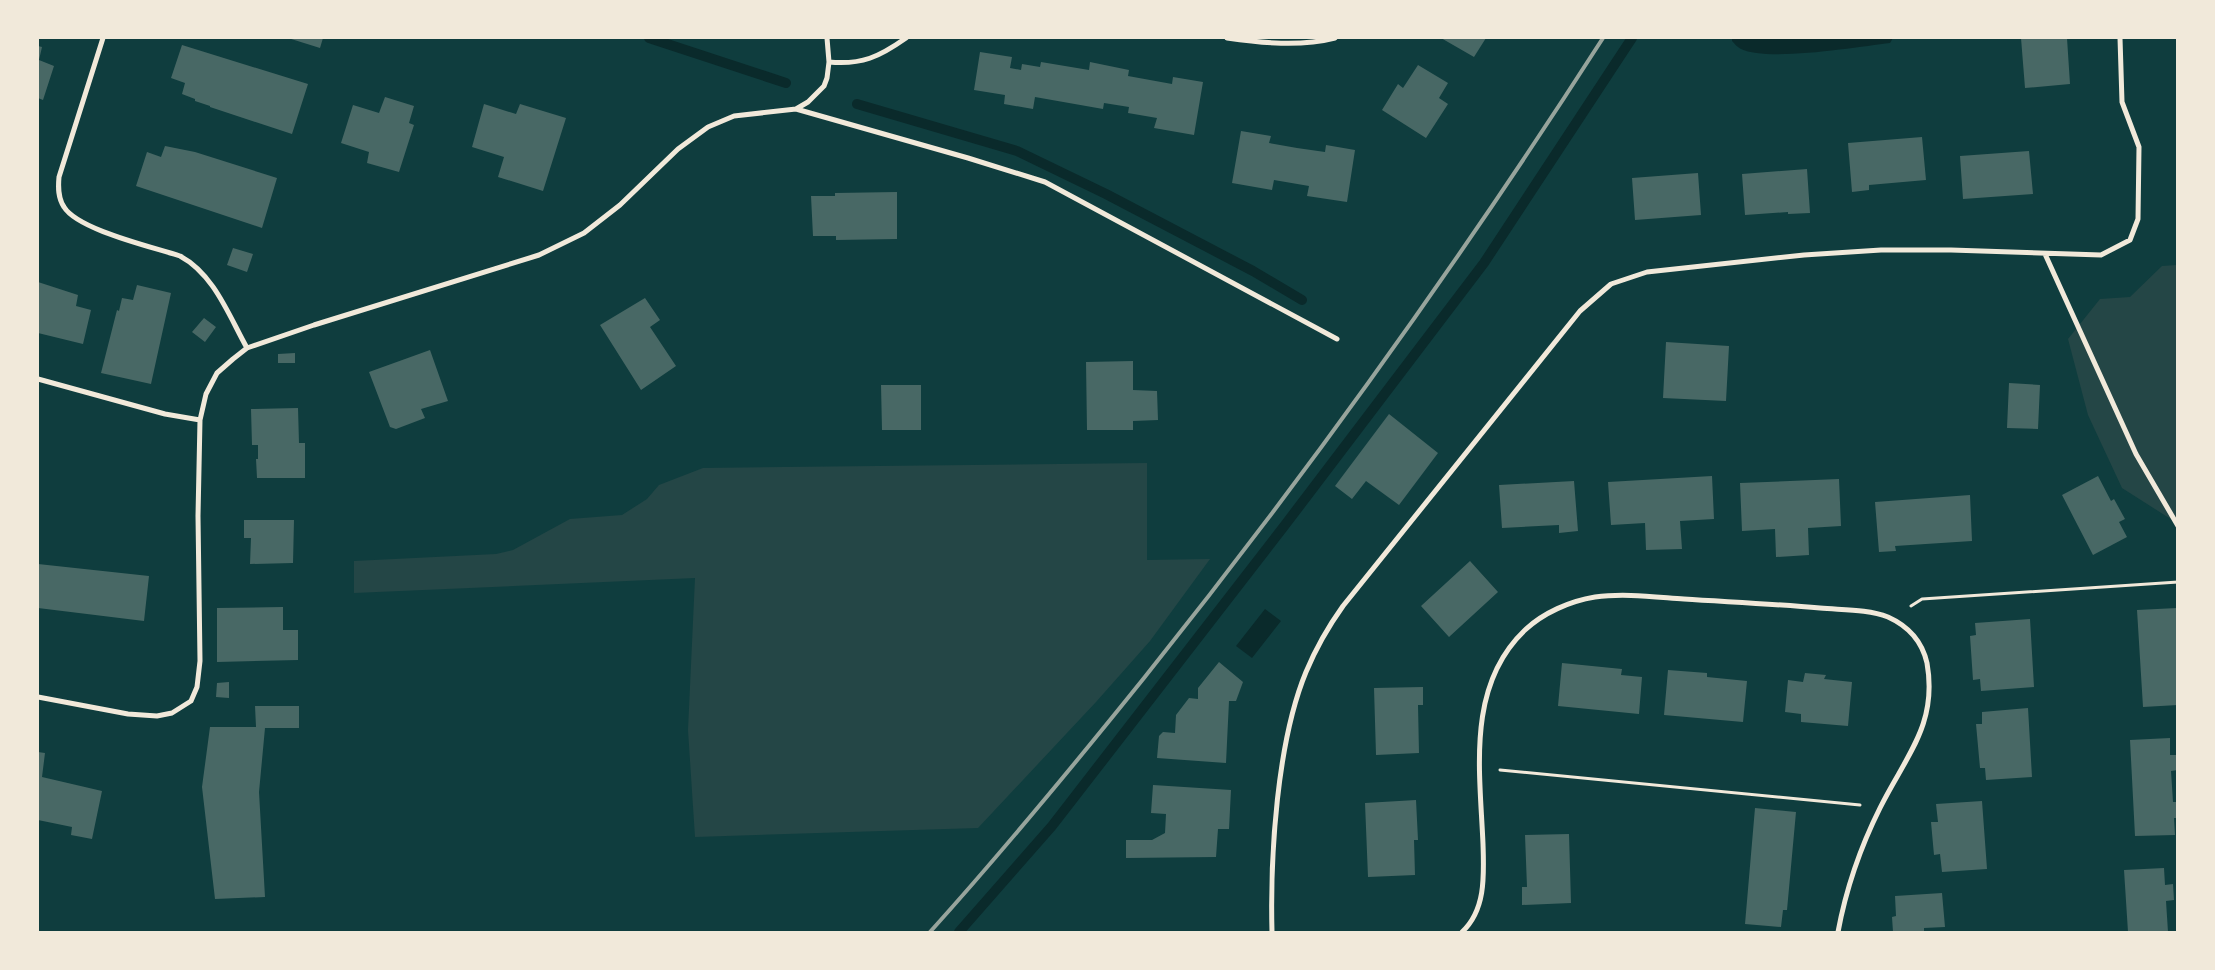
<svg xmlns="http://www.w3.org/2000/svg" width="2215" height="970" viewBox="0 0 2215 970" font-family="Literata,serif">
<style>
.green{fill:#244646}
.water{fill:#0a2a2b}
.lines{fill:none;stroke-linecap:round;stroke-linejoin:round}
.stream{stroke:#0a2a2b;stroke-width:10}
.building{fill:#486865}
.path{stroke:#f1e9da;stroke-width:3}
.minor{stroke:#f1e9da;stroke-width:5}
.rail{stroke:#97a49c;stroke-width:4}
</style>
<rect width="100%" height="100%" fill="#0f3d3e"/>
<path class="green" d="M2177,265V523L2122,488L2088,415L2068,339L2100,299L2130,297L2162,266Z
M1147,463V560L1210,559L1150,641L1096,702L978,828L695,837L688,730L695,578L354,593V561L496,554L513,550L570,519L622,515L647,499L659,485L703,468Z"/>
<path class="water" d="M1732,38H1893L1890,43C1857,47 1768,62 1741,49C1737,47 1735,44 1732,41Z
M1265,609L1281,621L1252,658L1236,646Z"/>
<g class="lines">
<path class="stream" d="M649,38L786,83
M857,104L1017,151L1106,194L1253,271L1302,300
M959,932L1052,826L1285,525L1484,263L1632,38"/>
</g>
<path class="building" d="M288,38H323L320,48Z
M1441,38H1486L1474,57Z
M2021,38H2067L2070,84L2025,88Z
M182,45L308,84L292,134L210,107V106L195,101V99L182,94L185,83L171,78Z
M38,46L42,47L39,60L54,66L43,100L38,98Z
M980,52L1012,57L1010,68L1021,70L1022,64L1040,67L1041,62L1089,70L1090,62L1129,70L1128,76L1172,84L1173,77L1203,82L1194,135L1154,128L1157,118L1128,113L1129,107L1104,103L1103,109L1035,97L1033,109L1004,104L1005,95L974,90Z
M1418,65L1448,83L1439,98L1448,104L1426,138L1382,110L1398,84L1403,88Z
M385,97L414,106L409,123L414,125L399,172L367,163L369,152L341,143L353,105L379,113Z
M484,104L516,114L520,104L566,118L543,191L498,177L504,157L472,147Z
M1241,131L1271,136L1269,143L1297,148L1325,152L1326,145L1355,150L1347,202L1307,196L1309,186L1274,180L1272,190L1232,183Z
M1922,137L1926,180L1869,185V190L1852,192L1848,143Z
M165,146L195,152L277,178L262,228L136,186L147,152L161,157Z
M2029,151L2033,194L1963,199L1960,156Z
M1807,169L1810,213L1788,214V212L1745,215L1742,174Z
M1698,173L1701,215L1635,220L1632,178Z
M897,192V239L836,240V236H813L811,196H835V193Z
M233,248L253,254L247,272L227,265Z
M38,282L78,295L76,306L91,310L83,344L38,333Z
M137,285L171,293L151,384L101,373L117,310L119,311L122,298L133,300Z
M645,298L660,320L650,327L676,366L641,390L600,325Z
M204,318L216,327L205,342L192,332Z
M1666,342L1729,346L1726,401L1663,398Z
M430,350L448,401L421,409L425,418L396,429L390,427L369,372Z
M295,353V363H278V354Z
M1133,361V390L1157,391L1158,420L1133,421V430H1087L1086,362Z
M2009,383L2040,385L2038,429L2007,428Z
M881,385H921V430H882Z
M298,408L299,443H305V478H257L256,459H258V445H252L251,409Z
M1389,414L1438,453L1399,505L1366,481L1352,499L1335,486Z
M1712,476L1714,519L1680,521L1682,549L1646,550L1645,523L1611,525L1608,482Z
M2098,476L2111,501L2114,499L2125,519L2119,522L2127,537L2093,555L2062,495Z
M1839,479L1841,526L1808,528L1809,555L1776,557L1775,529L1742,531L1740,483Z
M1574,481L1578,531L1559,533V525L1502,528L1499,485Z
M1970,495L1972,541L1895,546L1896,551L1879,552L1875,502Z
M244,520H294L293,563L250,564L251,538H244Z
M1470,561L1498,592L1449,637L1421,606Z
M38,564L149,576L144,621L38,608Z
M283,607V630H298V660L217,662V608Z
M2177,608L2178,705L2143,707L2137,610Z
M2030,619L2034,687L1981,691L1980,679L1973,680L1970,636L1976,635L1975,623Z
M1219,662L1243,682L1236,701H1229L1226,763L1157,758L1159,736L1163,732L1175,733L1176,715L1189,698L1198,699V688Z
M1562,663L1622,669L1621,675L1642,677L1639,714L1558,706Z
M1668,670L1707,673V677L1747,681L1743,722L1664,715Z
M1805,673L1826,675L1824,679L1852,682L1848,726L1801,722V714L1785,712L1788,680L1803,682Z
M229,682V698L216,697L217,683Z
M1423,687V705H1418L1419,753L1376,755L1374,688Z
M255,706H299V728H265L259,792L265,897L215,899L202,787L210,727H256Z
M2028,708L2032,777L1986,780L1985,768H1980L1976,724H1982V712Z
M2170,738V755H2178V770L2171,771L2173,802H2178V818H2174L2175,835L2135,836L2130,740Z
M38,752L45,753L42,777L102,791L92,839L71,835L72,827L38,820Z
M1153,785L1231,790L1229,829H1218L1216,857L1126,858V840H1152L1165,833L1166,814L1151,813Z
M1416,800L1418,840H1414L1415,875L1368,877L1365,803Z
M1982,801L1987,869L1942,872L1940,854L1934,855L1931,822H1938L1936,804Z
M1755,808L1796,812L1787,910H1783L1781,927L1745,924Z
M1569,834L1571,903L1522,905V887H1527L1525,835Z
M2164,868L2165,885L2173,884L2174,900L2166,901L2168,932H2128L2124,870Z
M1942,893L1945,927L1924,928V932H1893L1892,917L1896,916L1895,896Z"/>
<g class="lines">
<path class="path" d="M1911,606L1922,599L2178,582
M1500,770L1860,805"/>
<path class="minor" d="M103,38L59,177C58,188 58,198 64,207C78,230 153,247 180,256C214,274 229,316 247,348
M1227,38C1262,43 1300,47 1335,38
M829,62C862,65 879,57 906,38
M796,109L968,158L1045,182L1337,339
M2045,254L2136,454L2178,526
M38,379L165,414L200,420
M38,697L128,714L157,716L172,713L191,701L197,687L200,661L198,516L200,420L206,394L217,373L233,359L247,348L314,325L539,255L584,233L620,205L678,149L708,127L734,116L796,109L808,102L824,86L827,78L829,62L827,38
M1272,932C1270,856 1277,742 1306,672C1316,648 1328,627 1343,606L1580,311L1611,284L1647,272L1804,255L1881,250H1951L2101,255L2130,240L2138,219L2139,147L2122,102L2120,38
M1462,932C1486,910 1484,875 1483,844C1480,771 1466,686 1525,630C1543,613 1570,601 1595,597C1624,593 1655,597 1684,599C1730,602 1775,604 1820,608C1842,610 1868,609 1888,617C1908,626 1922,641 1927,663C1938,725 1905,757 1880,808C1860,848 1846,889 1838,932"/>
<path class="rail" d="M930,932C1004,850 1074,765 1144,678C1308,473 1461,259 1603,38"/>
</g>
<rect width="2215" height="970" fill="none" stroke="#f1e9da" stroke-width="78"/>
</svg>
